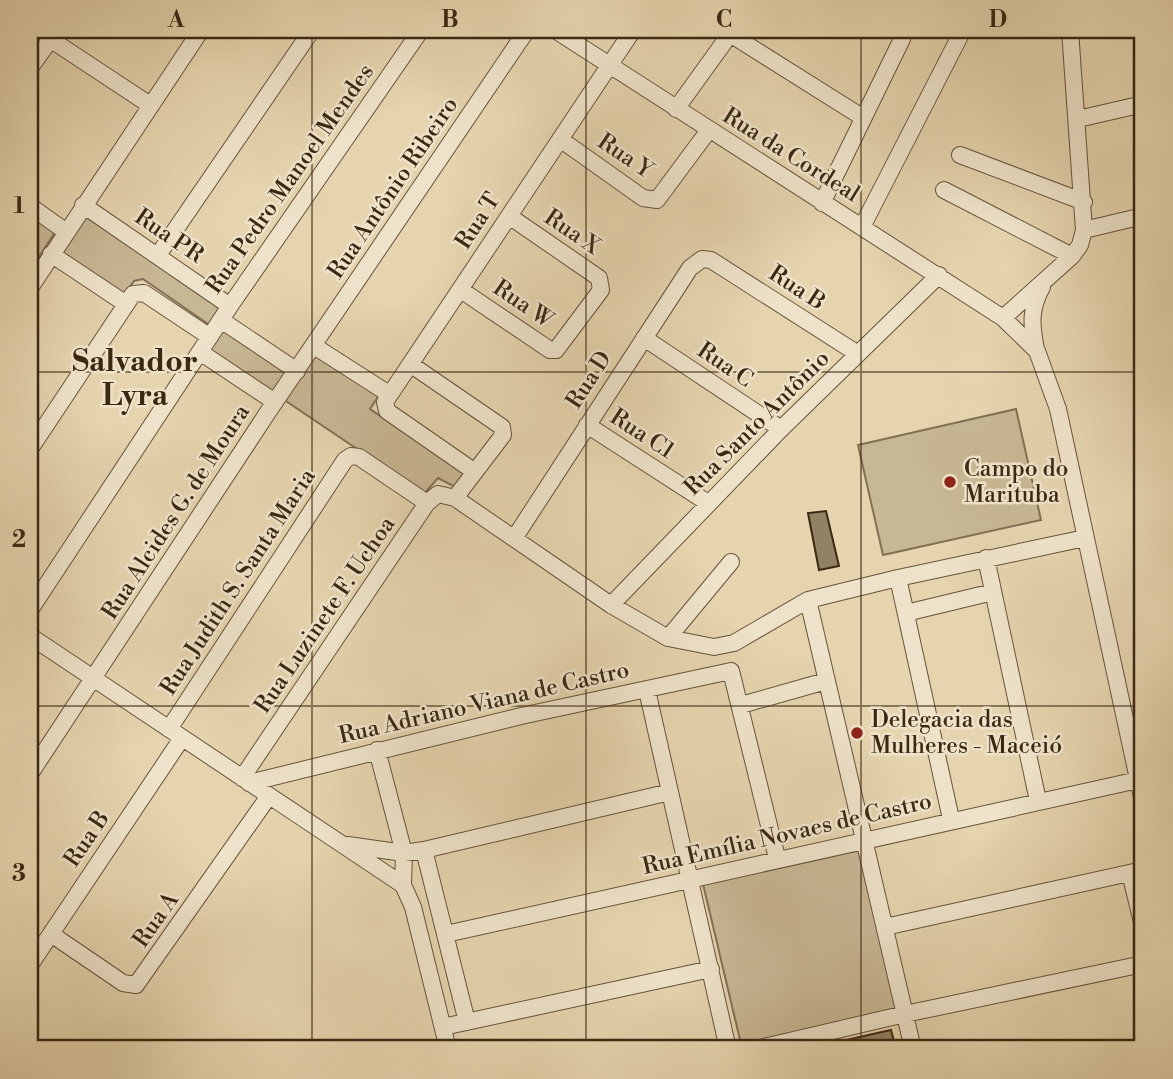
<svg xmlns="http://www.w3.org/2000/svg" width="1173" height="1079" viewBox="0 0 1173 1079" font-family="'Libre Bodoni',serif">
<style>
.green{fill:#c8b794;stroke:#827054;stroke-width:2}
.building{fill:#938164;stroke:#3b2813;stroke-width:2}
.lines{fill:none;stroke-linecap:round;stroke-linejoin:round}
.minor-casing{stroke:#66533a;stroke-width:18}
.minor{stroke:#eee3ca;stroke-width:16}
.grid{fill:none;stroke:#3b2813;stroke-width:2;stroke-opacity:0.55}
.poi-dot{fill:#8f2418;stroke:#eee3ca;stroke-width:2.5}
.labels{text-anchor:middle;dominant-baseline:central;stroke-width:5;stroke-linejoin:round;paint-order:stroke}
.street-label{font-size:23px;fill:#3b2813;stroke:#eee3ca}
.poi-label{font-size:23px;fill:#3b2813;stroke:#eee3ca;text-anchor:start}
.district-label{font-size:30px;font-weight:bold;fill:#3b2813;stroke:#eee3ca}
.neatline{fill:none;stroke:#3b2813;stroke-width:2.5}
.grid-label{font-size:23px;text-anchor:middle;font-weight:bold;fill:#3b2813}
</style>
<rect width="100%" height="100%" fill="#e5d4ae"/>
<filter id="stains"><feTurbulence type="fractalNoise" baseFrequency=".00286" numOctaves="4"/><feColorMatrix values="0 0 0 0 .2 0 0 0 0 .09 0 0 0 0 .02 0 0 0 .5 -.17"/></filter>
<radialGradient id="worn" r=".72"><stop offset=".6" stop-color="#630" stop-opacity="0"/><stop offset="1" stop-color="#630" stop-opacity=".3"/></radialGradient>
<path class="green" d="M83,209L225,306L211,326L143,279L134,281L123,297L54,251Z
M30,211L57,229L39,257L30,251Z
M224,324L298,374L315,349L382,391L370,409L466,474L457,488L438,478L424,494L207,348Z
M1016,409L1041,520L883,555L858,445Z
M858,847L897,1010L741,1044L703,884Z"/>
<path class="building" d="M826,511L839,566L819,570L808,513Z
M891,1030L896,1049H825L824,1045Z"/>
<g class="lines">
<g class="minor-casing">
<path id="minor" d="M555,30L1003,318L1037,351L1058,409L1143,802
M730,34L862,117
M50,39L150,105
M30,68L57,30
M676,109L733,30
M1078,119L1143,104
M560,139L643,198L657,200L709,130
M960,155L1084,202
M944,190L1072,256
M822,203L902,39L903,30
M83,205L230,306
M30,206L65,231
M862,227L963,30
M1084,230L1143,216
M51,254L126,304
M158,255L312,30
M30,288L201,30
M461,290L550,350H556L601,290L599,278L509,216
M1003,318L1072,256L1080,245L1084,230L1070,30
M221,320L297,371
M644,338L781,429
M314,346L389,394
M1036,349C1031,324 1030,309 1042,287
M200,352L275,402
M410,364L502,427L503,435L455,498
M587,425L708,503
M30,449L133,294L144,293L210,337
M475,472L387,411L385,402L633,30
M515,537L690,268L702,259L711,260L858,354
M986,558L1038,801
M898,578L951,819
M808,600L913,1049
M611,605L781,429L939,275
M30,610L230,306L421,30
M906,613L993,592
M30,636L403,885L413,907L448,1049
M668,638L731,562
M647,690L728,1049
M741,705L826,681
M169,729L345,460L351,456L359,457L427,503
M377,750L404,853L403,885
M30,774L268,412L527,30
M242,778L427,503L438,494L455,498L611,605L668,638L714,647L734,643L808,600L898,578L1085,538
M249,783L521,716L731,671L777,858
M348,845L404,853L424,850L670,792
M424,850L467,1022
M1130,873L1143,926
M885,927L1143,870
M51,934L123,983L136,985L269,796
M446,934L1138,780
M30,965L182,738
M443,1027L711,969
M756,1049L905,1014L1143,964"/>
</g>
<use href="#minor" class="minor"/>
</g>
<path class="grid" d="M312,30V1049M586,30V1049M861,30V1049M30,372H1143M30,706H1143"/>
<g class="poi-dot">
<circle cx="950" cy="482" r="7"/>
<circle cx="857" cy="733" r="7"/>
</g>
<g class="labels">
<g class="street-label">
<text transform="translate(791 155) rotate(32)">Rua da Cordeal</text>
<text transform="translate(625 156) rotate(34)">Rua Y</text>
<text transform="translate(290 179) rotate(-55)">Rua Pedro Manoel Mendes</text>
<text transform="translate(393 188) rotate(-56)">Rua Antônio Ribeiro</text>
<text transform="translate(478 221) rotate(-57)">Rua T</text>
<text transform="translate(572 232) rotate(34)">Rua X</text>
<text transform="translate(169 236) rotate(34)">Rua PR</text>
<text transform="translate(797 288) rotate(33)">Rua B</text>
<text transform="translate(523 304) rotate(34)">Rua W</text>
<text transform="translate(725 365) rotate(34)">Rua C</text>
<text transform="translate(589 380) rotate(-57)">Rua D</text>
<text transform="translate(757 423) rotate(-45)">Rua Santo Antônio</text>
<text transform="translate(642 434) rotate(33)">Rua C1</text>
<text transform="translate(176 512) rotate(-57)">Rua Alcides G. de Moura</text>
<text transform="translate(238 582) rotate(-57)">Rua Judith S. Santa Maria</text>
<text transform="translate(325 615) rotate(-56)">Rua Luzinete F. Uchoa</text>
<text transform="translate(484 703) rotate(-13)">Rua Adriano Viana de Castro</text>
<text transform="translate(787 834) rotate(-13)">Rua Emília Novaes de Castro</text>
<text transform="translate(87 839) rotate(-56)">Rua B</text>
<text transform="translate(156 920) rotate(-55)">Rua A</text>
</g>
<g class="poi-label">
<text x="964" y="469">Campo do<tspan x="964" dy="26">Marituba</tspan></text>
<text x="871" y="720">Delegacia das<tspan x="871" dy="26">Mulheres - Maceió</tspan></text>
</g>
<g class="district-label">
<text x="135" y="362">Salvador<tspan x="135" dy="34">Lyra</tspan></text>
</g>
</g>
<rect width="1173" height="1079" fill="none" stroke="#e5d4ae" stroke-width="77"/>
<rect x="38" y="38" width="1096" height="1002" class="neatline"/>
<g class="grid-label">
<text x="176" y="27">A</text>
<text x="450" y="27">B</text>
<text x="724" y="27">C</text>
<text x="998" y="27">D</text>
<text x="19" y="213">1</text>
<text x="19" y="547">2</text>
<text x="19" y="881">3</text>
</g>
<rect width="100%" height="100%" filter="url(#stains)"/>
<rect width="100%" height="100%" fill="url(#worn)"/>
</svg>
